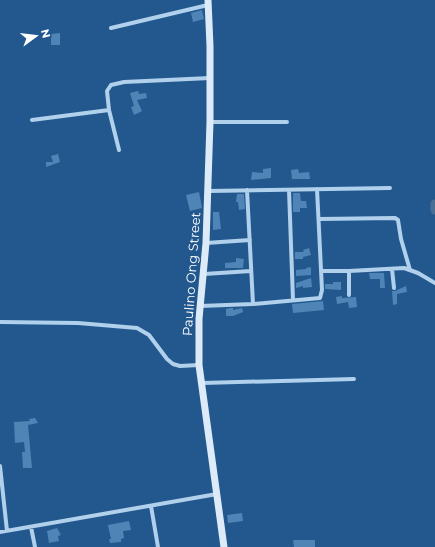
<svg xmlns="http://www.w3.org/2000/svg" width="435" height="547" viewBox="0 0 435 547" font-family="Montserrat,sans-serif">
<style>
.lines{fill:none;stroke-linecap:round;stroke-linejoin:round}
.river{stroke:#4a6f95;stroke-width:9}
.building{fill:#4f84b7}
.street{stroke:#b1d0ec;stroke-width:4}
.secondary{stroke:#ddebf9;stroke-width:7}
.labels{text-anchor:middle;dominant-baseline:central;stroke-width:3;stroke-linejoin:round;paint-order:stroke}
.street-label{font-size:13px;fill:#fff;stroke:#22588e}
</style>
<rect width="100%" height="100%" fill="#22588e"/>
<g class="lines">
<path class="river" d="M435,204V210"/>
</g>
<path class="building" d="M202,10L204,19L193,22L191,13Z
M60,33V45H51V34Z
M138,91L139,94L146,93L147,98L137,100L142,111L134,115L131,107L134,106L130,93Z
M58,154L60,162L46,167V162H53L51,156Z
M271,168V178L251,180L252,172L263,173V169Z
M298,169L299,173L309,172L310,179H292L291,170Z
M199,192L202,208L190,211L186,195Z
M293,193H300L301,201H306L307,208H300V212H293Z
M237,194H244L245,209L239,210L238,202H236Z
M213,212H219L221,229L213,230Z
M309,248L311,255L303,257V259H295V252H304L303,250Z
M236,258L244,259L243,268H225V263L236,262Z
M311,267V275L296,276V270L306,269V268Z
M369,273H384L385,288H380V279H370Z
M311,278L312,287L303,288V286L296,288V283Z
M333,282H341V290L325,289V284H333Z
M406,286L407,292L397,294V304L393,305L392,291H395Z
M342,296V298L356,297L357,307L349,308L348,302L337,304L336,297Z
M323,301L324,310L293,313L292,304Z
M230,308H233V310L242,308L243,312L233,316H226V309Z
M35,418L38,423L28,425L32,468H23L22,452H25L24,442L15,443L14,422L30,421L29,419Z
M242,513L243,521L228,523L227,515Z
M129,521L131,530L123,531L124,538L121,539V542L110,543L109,539H111L108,525Z
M57,528L61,535L58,536L59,541L49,543L47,531Z
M293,540H315V547H294Z"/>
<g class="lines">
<path class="street" d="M111,28L208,5
M32,120L109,110
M210,122H287
M119,150L109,110L107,91L111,85L124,82L210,78
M247,190L253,304
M289,190L293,300
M208,191L390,188
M319,219L395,218L398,220L401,239L410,270
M206,243L250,240
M392,269L394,288
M321,271H349L404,268L418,273L435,283
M349,271V295
M204,274L251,271
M200,306L253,304L320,298L322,290L317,189
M0,322L78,323L137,328L149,335L167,359L173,364L180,366L199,365
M202,383L354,379
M0,466L7,531
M151,506L158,547
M31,527L35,547
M0,532L217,494"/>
<path class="secondary" d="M208,0L210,46V122L206,243L199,319V365L224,547"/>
</g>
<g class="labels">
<g class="street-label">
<text transform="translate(191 274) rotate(-86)">Paulino Ong Street</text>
</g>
</g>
<g transform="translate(36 36) rotate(75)" stroke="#22588e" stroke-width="3" paint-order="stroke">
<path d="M0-3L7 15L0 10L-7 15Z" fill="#ffffff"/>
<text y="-6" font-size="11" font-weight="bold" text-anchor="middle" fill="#ffffff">N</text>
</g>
</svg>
